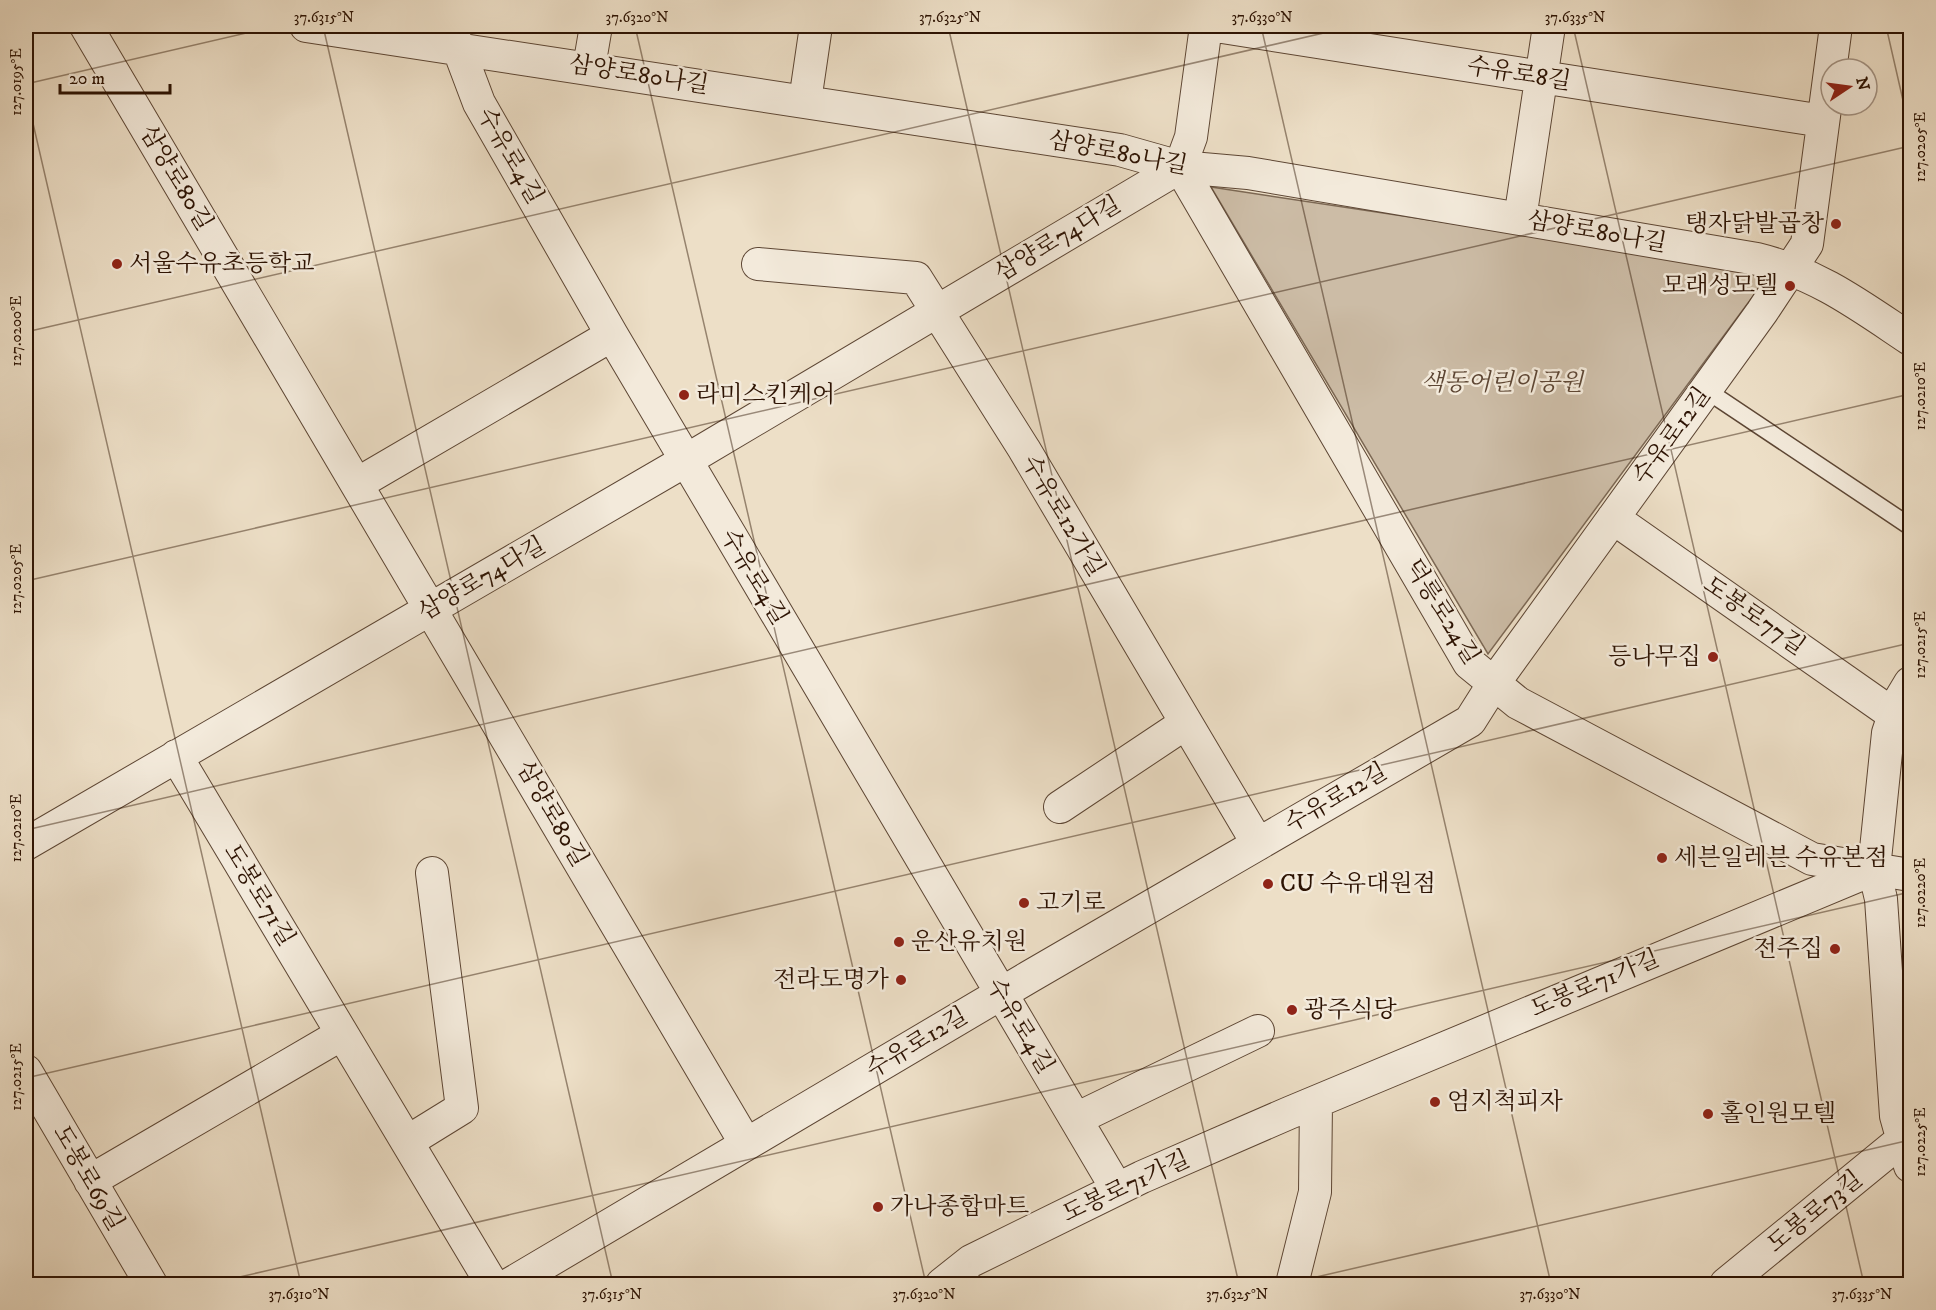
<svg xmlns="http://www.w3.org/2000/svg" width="1936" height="1310" viewBox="0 0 1936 1310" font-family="'IM FELL DW Pica','Noto Serif KR',serif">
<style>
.green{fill:#ccbca6;stroke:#7c6854;stroke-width:1.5}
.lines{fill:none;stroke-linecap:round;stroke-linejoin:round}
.service-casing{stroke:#5d4634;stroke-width:19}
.minor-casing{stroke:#5d4634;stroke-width:34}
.service{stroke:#f3eadb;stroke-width:16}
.minor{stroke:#f3eadb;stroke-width:32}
.ticks{fill:none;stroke:#2d1303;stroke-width:1.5;stroke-opacity:0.45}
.poi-dot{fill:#8f2418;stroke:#f3eadb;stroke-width:2}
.labels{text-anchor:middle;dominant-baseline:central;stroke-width:5;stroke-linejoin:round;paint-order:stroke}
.street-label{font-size:24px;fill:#2d1303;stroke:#f3eadb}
.poi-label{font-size:24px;fill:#2d1303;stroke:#f3eadb;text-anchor:start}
.park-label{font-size:24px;font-style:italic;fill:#5d4634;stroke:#f3eadb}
.neatline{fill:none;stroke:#2d1303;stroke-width:2}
.ticks-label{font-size:15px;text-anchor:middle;fill:#2d1303}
</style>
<rect width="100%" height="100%" fill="#eddfc7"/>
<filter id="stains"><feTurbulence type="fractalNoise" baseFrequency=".00333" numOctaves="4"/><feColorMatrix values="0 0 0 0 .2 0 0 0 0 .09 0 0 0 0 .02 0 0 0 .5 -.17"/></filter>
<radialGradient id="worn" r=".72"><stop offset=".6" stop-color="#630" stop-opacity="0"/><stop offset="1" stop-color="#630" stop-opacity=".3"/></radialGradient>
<path class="green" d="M1211,187L1542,237L1768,276L1488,654Z"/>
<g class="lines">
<g class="service-casing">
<path id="service" d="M1706,390L1908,525"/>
</g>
<g class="minor-casing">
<path id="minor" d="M86,26L746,1144
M306,26L1120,150L1180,167L1248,173L1757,259C1818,274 1859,305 1910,339
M450,26L479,103L612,335L1117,1189
M1216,26L1823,121
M589,67L596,26
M805,101L816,26
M1180,167L1469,663L1518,703L1812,859L1910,875
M1180,167L1191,137L1206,26
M1520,219L1549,26
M758,264L916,278L1024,449L1258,844
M357,484L612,335
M1613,518L1894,715
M1910,683L1898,703L1888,733L1874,869L1881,899L1896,1116L1910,1166
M176,756L492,1284
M1060,807L1186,723
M26,844L685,461L1180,167
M26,1071L151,1284
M1076,1119L1258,1031
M407,1142L462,1108L432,873
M90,1181L342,1034
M510,1284L1029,977L1470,721L1494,683L1762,312L1807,244L1836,26
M942,1284L971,1261L1142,1177L1289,1113L1874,869
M1292,1284L1315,1192L1316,1102
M1726,1284L1903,1139L1910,1137"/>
</g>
<use href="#service" class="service"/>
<use href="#minor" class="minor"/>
</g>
<path class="ticks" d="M323,26L613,1284M635,26L926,1284M948,26L1239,1284M1261,26L1551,1284M1573,26L1864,1284M1886,26L1910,131M26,84L277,26M26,93L301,1284M26,332L1354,26M26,581L1910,146M26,830L1910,394M26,1078L1910,643M209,1284L1910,892M1286,1284L1910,1140"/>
<g class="poi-dot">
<circle cx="1836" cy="224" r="6"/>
<circle cx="117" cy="264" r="6"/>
<circle cx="1790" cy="286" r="6"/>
<circle cx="684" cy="395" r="6"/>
<circle cx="1713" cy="657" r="6"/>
<circle cx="1662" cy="858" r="6"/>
<circle cx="1268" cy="884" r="6"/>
<circle cx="1024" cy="903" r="6"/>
<circle cx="899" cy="942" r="6"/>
<circle cx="1835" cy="949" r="6"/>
<circle cx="901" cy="980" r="6"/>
<circle cx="1292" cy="1010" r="6"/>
<circle cx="1435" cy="1102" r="6"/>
<circle cx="1708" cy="1114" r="6"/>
<circle cx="878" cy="1207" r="6"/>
</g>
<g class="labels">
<g class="street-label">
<text transform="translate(1519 74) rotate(9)">수유로8길</text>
<text transform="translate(639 75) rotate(9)">삼양로80나길</text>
<text transform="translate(1118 153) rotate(11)">삼양로80나길</text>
<text transform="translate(510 156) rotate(60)">수유로4길</text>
<text transform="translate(176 178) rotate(59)">삼양로80길</text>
<text transform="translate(1597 232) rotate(10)">삼양로80나길</text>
<text transform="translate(1058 239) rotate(-31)">삼양로74다길</text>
<text transform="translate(1672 436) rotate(-54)">수유로12길</text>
<text transform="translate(1063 516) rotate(59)">수유로12가길</text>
<text transform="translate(754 577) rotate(59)">수유로4길</text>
<text transform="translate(482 579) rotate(-30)">삼양로74다길</text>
<text transform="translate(1442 612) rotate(58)">덕릉로24길</text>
<text transform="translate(1754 616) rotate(35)">도봉로77길</text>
<text transform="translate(1336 798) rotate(-30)">수유로12길</text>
<text transform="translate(552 814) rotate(60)">삼양로80길</text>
<text transform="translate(259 895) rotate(59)">도봉로71길</text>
<text transform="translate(1595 984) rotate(-23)">도봉로71가길</text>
<text transform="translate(1020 1026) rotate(59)">수유로4길</text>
<text transform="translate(917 1043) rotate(-31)">수유로12길</text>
<text transform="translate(88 1178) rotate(60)">도봉로69길</text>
<text transform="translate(1126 1187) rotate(-25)">도봉로71가길</text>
<text transform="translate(1815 1212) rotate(-39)">도봉로73길</text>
</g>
<g class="poi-label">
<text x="1824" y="224" text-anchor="end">탱자닭발곱창</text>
<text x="129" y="264">서울수유초등학교</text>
<text x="1778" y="286" text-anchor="end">모래성모텔</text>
<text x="696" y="395">라미스킨케어</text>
<text x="1701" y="657" text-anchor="end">등나무집</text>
<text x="1674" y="858">세븐일레븐 수유본점</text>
<text x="1280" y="884">CU 수유대원점</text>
<text x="1036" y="903">고기로</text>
<text x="911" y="942">운산유치원</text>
<text x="1823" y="949" text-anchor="end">전주집</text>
<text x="889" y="980" text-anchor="end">전라도명가</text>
<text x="1304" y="1010">광주식당</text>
<text x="1447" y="1102">엄지척피자</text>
<text x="1720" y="1114">홀인원모텔</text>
<text x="890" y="1207">가나종합마트</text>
</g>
<g class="park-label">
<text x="1502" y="383">색동어린이공원</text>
</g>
</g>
<rect width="1936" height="1310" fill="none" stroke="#eddfc7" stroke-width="66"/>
<g transform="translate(1849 87) rotate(77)"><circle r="28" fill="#f3eadb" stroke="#a49485" stroke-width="1.5"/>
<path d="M0-4.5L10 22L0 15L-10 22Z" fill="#8f2418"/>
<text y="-9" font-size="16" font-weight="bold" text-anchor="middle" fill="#2d1303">N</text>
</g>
<path d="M60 84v9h110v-9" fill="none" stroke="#2d1303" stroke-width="3"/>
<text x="69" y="84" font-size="18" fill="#2d1303" stroke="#f3eadb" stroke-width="4.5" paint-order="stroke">20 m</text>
<rect x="33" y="33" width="1870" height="1244" class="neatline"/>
<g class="ticks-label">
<text x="324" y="22">37.6315°N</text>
<text x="637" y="22">37.6320°N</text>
<text x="950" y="22">37.6325°N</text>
<text x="1262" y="22">37.6330°N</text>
<text x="1575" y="22">37.6335°N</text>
<text transform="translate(16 82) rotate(-90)" y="5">127.0195°E</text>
<text transform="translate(1920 147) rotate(-90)" y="5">127.0205°E</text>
<text transform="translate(16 331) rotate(-90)" y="5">127.0200°E</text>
<text transform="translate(1920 396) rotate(-90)" y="5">127.0210°E</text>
<text transform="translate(16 579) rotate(-90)" y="5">127.0205°E</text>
<text transform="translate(1920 645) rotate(-90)" y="5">127.0215°E</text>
<text transform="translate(16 828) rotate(-90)" y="5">127.0210°E</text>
<text transform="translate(1920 893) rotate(-90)" y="5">127.0220°E</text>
<text transform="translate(16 1077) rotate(-90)" y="5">127.0215°E</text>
<text transform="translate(1920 1142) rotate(-90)" y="5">127.0225°E</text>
<text x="299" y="1299">37.6310°N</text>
<text x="612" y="1299">37.6315°N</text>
<text x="924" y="1299">37.6320°N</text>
<text x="1237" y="1299">37.6325°N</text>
<text x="1550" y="1299">37.6330°N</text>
<text x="1862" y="1299">37.6335°N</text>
</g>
<rect width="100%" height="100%" filter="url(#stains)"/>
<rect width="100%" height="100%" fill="url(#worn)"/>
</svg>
